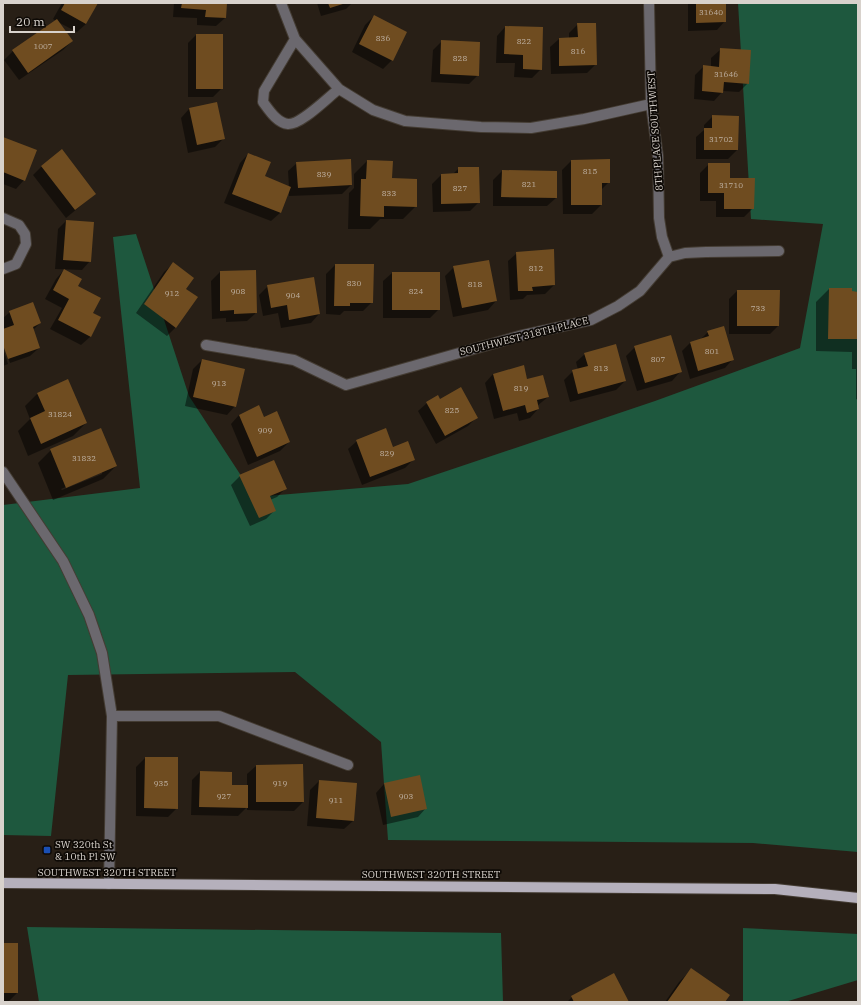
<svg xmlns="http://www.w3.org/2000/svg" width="861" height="1005" viewBox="0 0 861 1005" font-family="'IBM Plex Serif',serif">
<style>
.forest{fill:#1e583e}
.shadow{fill:#0007;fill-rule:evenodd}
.building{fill:#6f4c20}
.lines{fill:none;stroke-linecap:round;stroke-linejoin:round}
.minor-casing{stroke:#443c33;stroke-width:12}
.major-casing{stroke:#443c33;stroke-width:12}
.minor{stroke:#6b686e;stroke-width:10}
.major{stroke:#b5b0bc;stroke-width:10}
.transit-dot{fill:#1a4fb4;stroke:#0e0a06;stroke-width:1.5}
.labels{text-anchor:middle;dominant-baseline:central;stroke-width:3.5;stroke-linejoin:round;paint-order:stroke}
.number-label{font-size:8px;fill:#beb0a1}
.street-label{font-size:10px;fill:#d8d2cc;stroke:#0e0a06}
.poi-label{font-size:10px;fill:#d8d2cc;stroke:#0e0a06;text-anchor:start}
</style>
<rect width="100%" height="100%" fill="#281f16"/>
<path class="forest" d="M738,3H858V852L753,843L388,840L381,742L295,672L68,675L51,836L3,835V505L140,488L113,237L136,234L189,396L255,497L408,484L655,401L800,348L823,224L751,219Z
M27,927L501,933L503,1002H39Z
M743,928L858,934V980L785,1002H743Z"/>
<path class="shadow" d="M62,3H97L86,24L77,32L58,22L72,41L63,50L19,80L4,60L13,51L56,21L53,19Z
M174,3H226L225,18L216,26L197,25V18L173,17Z
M317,3H352L346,9L321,16Z
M688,3H725V21L717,30L688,31Z
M374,16L392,60L383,69L352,52L365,25Z
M578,24L596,64L587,73L551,74L550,47L559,39L569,38V33Z
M505,27L541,69L532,78L514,77L515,63H496L497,36Z
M196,35L222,88L213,97H188V43Z
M442,41L478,75L469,84L431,82L433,50Z
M720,50L748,83L739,92L723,91L714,101L694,99L695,75L704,66L711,67V58Z
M189,109L224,138L215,147L188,153L181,118Z
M713,116L737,150L728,159H696V137L704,130V125Z
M3,138L24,180L16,189L3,184Z
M248,154L264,177L289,187L288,171L297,163L350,160L351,185L342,194L289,196V189L280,213L271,221L224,203L240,163Z
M367,161L391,179L416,206L403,219H380L370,229H348L349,193L354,188V174Z
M571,161L609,182L601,190V205L592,214H563L562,170Z
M709,164L729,179L753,208L744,217H716V201H700V173Z
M42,166L95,194L66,218L33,175Z
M459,168L479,202L470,211L433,212L432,184L441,175H452Z
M502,171L556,198L547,206H493V180Z
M66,221L90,261L82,270L55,269L58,229Z
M517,253L554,285L545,294L527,295L523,299L510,300L508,261Z
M173,264L176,327L167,336L136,313L164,272Z
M335,265L372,302L363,311H344L340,315L326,314V274Z
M454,267L496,301L488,310L453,317L445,276Z
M64,270L77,287L92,314L100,318L90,337L81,345L50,329L62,308L45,299L56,279Z
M220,272L256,313L247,321L226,322V318L212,319L211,281Z
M392,273L439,309L430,318H383V281Z
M268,286L319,314L311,323L281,328L278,313L263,316L259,295Z
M829,289L858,293V400L856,399V369H852V352L816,351V302Z
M737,291L778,326L770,334H729V299Z
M10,312L40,323L33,330L39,348L30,356L10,363L3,342V318Z
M708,332L733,359L725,368L690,379L682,351L690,343L700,340Z
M635,347L680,372L672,381L637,391L626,356Z
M3,348L8,364L3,366Z
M585,354L625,381L616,390L570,402L564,380L573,371L578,370L576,362Z
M202,360L235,406L227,415L185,406L193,369Z
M493,374L526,380L548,397L537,406L538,409L530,418L519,421L517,413L494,419L485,383Z
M38,393L86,423L73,436L28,456L18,431L30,419L25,406Z
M439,400L476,418L468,426L436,444L418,411L427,403Z
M239,415L264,418L289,442L280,451L248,465L231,424Z
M357,441L393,448L414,459L405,468L362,485L348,449Z
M51,450L116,466L103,479L53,500L38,463ZM102,472V474L62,490L61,489Z
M240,476L286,488L277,497L270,500L275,510L266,519L250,526L231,485Z
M145,758H177V808L168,817L136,816V767Z
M256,766L303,802L294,811L247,810V807L238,816L191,815L192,780L200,772L231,786H247V774Z
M419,776L426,808L418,817L383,825L376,793L384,784Z
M319,781L353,821L344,829L307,826L310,790Z
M3,944L17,993L8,1002H3Z
M692,969L724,1002H665L679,982Z
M572,997L628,1002H567Z"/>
<path class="building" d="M65,3H98L86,24L61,10Z
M182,3H227L226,18L205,17L206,10L181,8Z
M328,3H346L330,8Z
M696,3H726V22L696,23Z
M374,15L407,32L393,61L359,44Z
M57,19L73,41L28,73L12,50Z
M577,23H596L597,65L559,66V38L578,37Z
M505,26L543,27L542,70L523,69V55L504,54Z
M196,34H223V89H196Z
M441,40L480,42L479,76L440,74Z
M720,48L751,50L749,84L724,82L723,93L702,91L703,65L719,67Z
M217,102L225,139L197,145L189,108Z
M712,115L739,116L738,150H704V128H712Z
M3,137L37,150L25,181L3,172Z
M62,149L96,194L75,210L41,166Z
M248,153L271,162L265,176L291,187L281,213L232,194Z
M351,159L352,185L298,188L296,162Z
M610,159V183H602V205H571V160Z
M367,160L393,161L392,178L417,179V207L384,206V217L360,216L361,179H366Z
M708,163H730V178H755L754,209H724V193H708Z
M458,167H479L480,203L441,204V174L458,173Z
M502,170L557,171V198L501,197Z
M66,220L94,222L91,262L63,260Z
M554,249L555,285L532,287L533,291H518L516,252Z
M489,260L497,301L462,308L453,266Z
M173,262L194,278L186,289L198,297L176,328L144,304Z
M335,264H374L373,303H350V306H334Z
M64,269L82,279L78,286L101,298L93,313L101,317L91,337L58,320L69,299L53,290Z
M256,270L257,313L234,314V310L220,311V271Z
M392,272H440V310H392Z
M314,277L320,314L289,320L287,305L271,308L267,285Z
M829,288H852V291L858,292V339H828Z
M737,290H780L779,326H737Z
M33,302L41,323L33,327L40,348L8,359L3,345V329L14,325L9,311Z
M724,326L734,360L698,371L690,342L709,336L707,331Z
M671,335L682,372L645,383L634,346Z
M616,344L626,381L578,394L572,370L588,366L584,353Z
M202,359L245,369L236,407L193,397Z
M524,365L527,379L543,375L549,397L537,400L539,409L527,413L525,405L503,411L493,374Z
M68,379L87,423L41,444L30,418L45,411L37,393Z
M461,387L478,418L445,436L426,402L438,395L440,399Z
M259,405L264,417L277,411L290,442L257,457L239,415Z
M101,428L117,466L66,488L50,449Z
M386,428L393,447L408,441L415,460L370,477L356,440Z
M274,460L287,489L270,496L276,511L259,518L239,475Z
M145,757H178V809L144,808Z
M303,764L304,802H256V765Z
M200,771L232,772V785H248V808L199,807Z
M420,775L427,809L391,817L384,783Z
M319,780L357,783L354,821L316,818Z
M3,943H18V993H3Z
M691,968L730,995L725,1002H667Z
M614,973L629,1002H574L571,996Z"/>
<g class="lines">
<g class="minor-casing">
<path id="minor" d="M281,3L295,39L339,89L373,110L405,121L481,127L531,128L584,119L651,104
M649,3L651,104L658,157L659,218L662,237L669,257
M295,39L264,91L263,102C269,110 277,123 288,124C301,125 328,97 339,89
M3,218L19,225L25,234L26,244L16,264L3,269
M206,345L294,360L346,385L523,335L591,320L618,306L640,291L669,257L685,253L706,252L779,251
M3,472L63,561L89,615L102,653L112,716L109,884
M112,716H219L348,765"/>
</g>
<g class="major-casing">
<path id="major" d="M3,883L775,889L858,898"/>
</g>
<use href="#minor" class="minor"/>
<use href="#major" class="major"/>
</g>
<rect class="transit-dot" x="43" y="846" width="8" height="8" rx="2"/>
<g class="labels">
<g class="number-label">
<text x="711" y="12">31640</text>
<text x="383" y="38">836</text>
<text x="524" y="41">822</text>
<text x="43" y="46">1007</text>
<text x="578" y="51">816</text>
<text x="460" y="58">828</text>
<text x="726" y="74">31646</text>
<text x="721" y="139">31702</text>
<text x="590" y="171">815</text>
<text x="324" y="174">839</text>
<text x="529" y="184">821</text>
<text x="731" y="185">31710</text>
<text x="460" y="188">827</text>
<text x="389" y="193">833</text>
<text x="536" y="268">812</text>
<text x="354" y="283">830</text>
<text x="475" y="284">818</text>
<text x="238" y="291">908</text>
<text x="416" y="291">824</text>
<text x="172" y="293">912</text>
<text x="293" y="295">904</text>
<text x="758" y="308">733</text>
<text x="712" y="351">801</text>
<text x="658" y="359">807</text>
<text x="601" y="368">813</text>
<text x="219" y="383">913</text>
<text x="521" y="388">819</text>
<text x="452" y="410">825</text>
<text x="60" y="414">31824</text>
<text x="265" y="430">909</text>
<text x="387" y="453">829</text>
<text x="84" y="458">31832</text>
<text x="161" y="783">935</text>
<text x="280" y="783">919</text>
<text x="224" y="796">927</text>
<text x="406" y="796">903</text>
<text x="336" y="800">911</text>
</g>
<g class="street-label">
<text transform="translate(655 131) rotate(-94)">8TH PLACE SOUTHWEST</text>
<text transform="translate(524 336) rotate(-14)">SOUTHWEST 318TH PLACE</text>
<text x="107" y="872">SOUTHWEST 320TH STREET</text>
<text x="431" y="874">SOUTHWEST 320TH STREET</text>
</g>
<g class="poi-label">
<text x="55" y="844">SW 320th St<tspan x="55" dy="12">&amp; 10th Pl SW</tspan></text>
</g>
</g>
<rect width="861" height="1005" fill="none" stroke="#d8d2cc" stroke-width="8"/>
<path d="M10 26v6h64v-6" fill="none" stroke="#d8d2cc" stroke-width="2"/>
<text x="16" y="26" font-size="12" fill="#d8d2cc" stroke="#0e0a06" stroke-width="3" paint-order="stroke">20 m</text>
</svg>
